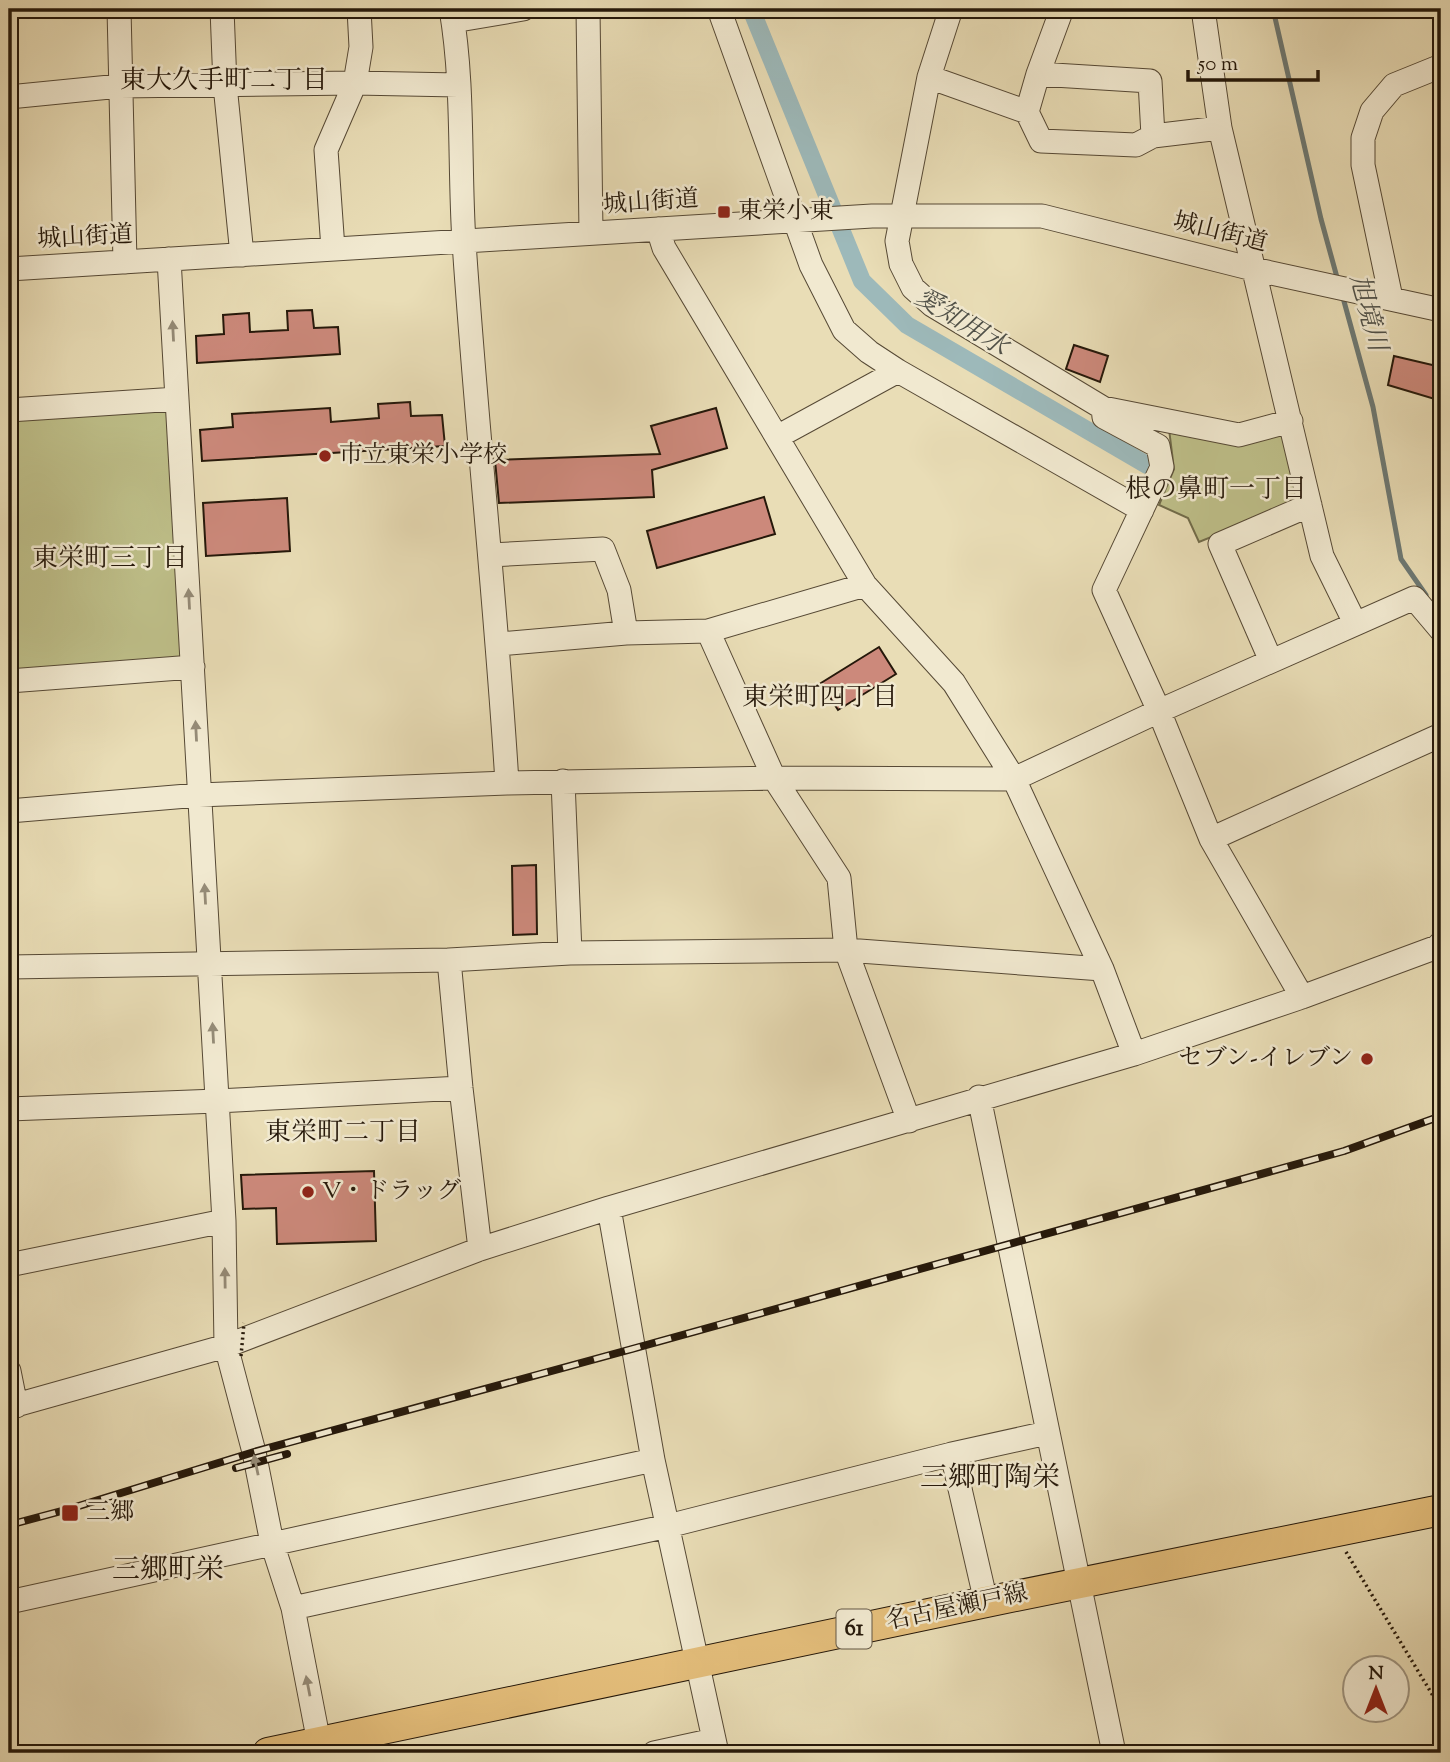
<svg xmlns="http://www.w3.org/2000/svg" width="1450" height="1762" viewBox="0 0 1450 1762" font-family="'Sorts Mill Goudy','Noto Serif JP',serif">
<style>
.green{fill:#bebf89;stroke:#726c4a;stroke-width:2}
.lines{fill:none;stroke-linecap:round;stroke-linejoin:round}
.stream{stroke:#6d7974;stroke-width:5}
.canal{stroke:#9db9ba;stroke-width:18}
.building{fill:#cc897b;stroke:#25180a;stroke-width:2}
.minor-casing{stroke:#564935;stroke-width:25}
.major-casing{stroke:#25180a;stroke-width:32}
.path{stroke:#25180a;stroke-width:3.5;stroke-dasharray:2 3.5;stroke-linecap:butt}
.minor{stroke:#f1e9d0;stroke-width:23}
.major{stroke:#e4be7b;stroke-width:30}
.rail-casing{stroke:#25180a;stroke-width:8}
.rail{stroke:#f1e9d0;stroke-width:5;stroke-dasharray:16;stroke-linecap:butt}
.path-bridge{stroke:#25180a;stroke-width:3.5;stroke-dasharray:2 3.5;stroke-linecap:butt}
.oneway{fill:#958b77}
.poi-dot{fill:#8f2418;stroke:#f1e9d0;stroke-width:2.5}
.labels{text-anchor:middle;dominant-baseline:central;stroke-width:5;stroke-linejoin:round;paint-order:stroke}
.shield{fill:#f1e9d0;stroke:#625745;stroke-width:2}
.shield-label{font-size:23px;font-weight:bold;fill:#25180a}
.street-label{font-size:24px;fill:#25180a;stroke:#f1e9d0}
.poi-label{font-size:24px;fill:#25180a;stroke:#f1e9d0;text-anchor:start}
.neighbourhood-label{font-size:26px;fill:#25180a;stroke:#f1e9d0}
.water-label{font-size:26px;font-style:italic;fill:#4f5048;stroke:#f1e9d0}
.quarter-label{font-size:28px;fill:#25180a;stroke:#f1e9d0}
</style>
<rect width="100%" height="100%" fill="#e9ddb6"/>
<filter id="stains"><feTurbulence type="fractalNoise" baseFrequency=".00286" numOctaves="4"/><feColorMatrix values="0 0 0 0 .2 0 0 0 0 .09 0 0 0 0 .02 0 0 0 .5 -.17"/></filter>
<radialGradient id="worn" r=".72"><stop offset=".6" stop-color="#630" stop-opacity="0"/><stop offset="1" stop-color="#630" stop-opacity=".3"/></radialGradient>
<path class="green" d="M167,410L183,658L9,671V419Z
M1286,428L1305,499L1199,542L1188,518L1159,505L1174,469L1169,429Z"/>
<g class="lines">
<path class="stream" d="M1273,9L1321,219L1338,281
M1342,294L1373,407L1401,559L1426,595"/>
<path class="canal" d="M751,9L862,281L907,325L1147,465"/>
</g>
<path class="building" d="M312,310L314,328L338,327L340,354L197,363L196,336L224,334L223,315L249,313L250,332L288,330L287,311Z
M1074,345L1108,356L1100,382L1066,369Z
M1394,356L1441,367L1438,400L1388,385Z
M410,402L411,416L442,415L445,446L202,461L200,430L233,427L232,414L330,408L331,422L379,418L378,404Z
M716,408L727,448L652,470L654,497L499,503L495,460L660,454L651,426Z
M764,497L775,534L657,568L647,531Z
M287,498L290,551L206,556L203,503Z
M879,647L896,674L838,710L821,683Z
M536,865L537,934L513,935L512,866Z
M374,1171L376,1241L277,1244L276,1208L243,1209L241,1175Z"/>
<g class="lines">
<g class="minor-casing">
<path id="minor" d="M119,9L125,262
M222,9L225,85L242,255
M451,9C464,85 459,165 464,242C476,423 496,602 507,783
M588,9L591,233
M719,9L811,265L844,330L869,352L898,371L1142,510
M951,9L929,77L897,241L901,264L913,288L932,305L1103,408L1104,417L1158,446L1162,467L1104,590L1159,711L1211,839L1302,997
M1062,9L1038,74L1027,112L1041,141L1136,145L1153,136L1220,128
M1203,9L1220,128L1322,556L1355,623
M453,21L523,9
M1038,74L1150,81L1153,136
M929,77L1027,112
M9,97L120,86L355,83L458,85
M658,229L664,248L865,585L954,683L1014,779L1102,969L1134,1054
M333,249L326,150L355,83L361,47L359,9
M169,259L224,1221L226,1346L254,1452L272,1543L293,1608L321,1753
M9,269L872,216H1042L1253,269L1441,310
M1391,298L1363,165V138L1372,111L1394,85L1441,66
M1103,408L1239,435L1291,421
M9,410L177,399
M777,437L898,371
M490,555L603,549L619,590L626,633
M708,631L774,778L839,878L846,950L909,1121
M499,644L626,633L708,631L865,585
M1271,661L1220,544L1310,505
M9,681L193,667
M563,781L570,953
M9,811L199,795L507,783L774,778L1014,779L1159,711L1414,598L1441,630
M1211,839L1441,735
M449,960L461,1088L480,1249
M9,967L449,960L570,953L846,950L1102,969
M979,1097L1114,1753
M9,1109L217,1101L461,1088
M609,1208L653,1460L717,1753
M9,1265L224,1221
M9,1371L16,1406
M9,1407L226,1346L480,1249L609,1208L1134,1054L1302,997L1437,947L1441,943
M952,1454L986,1602
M9,1602L653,1460
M293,1608L668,1526L952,1454L1047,1433
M654,1753L714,1740"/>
</g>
<g class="major-casing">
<path id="major" d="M268,1753L986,1602L1441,1510"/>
</g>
<path class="path" d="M1346,1552L1441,1709"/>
<use href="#minor" class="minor"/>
<use href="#major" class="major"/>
<g class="rail-casing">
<path id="rail" d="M236,1468L287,1454
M9,1525L69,1509L254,1452L632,1349L1344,1151L1441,1116"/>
</g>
<use href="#rail" class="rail"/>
<path class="path-bridge" d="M241,1356L244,1323"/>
</g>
<defs><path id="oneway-solid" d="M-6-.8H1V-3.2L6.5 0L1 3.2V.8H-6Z" transform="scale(1.75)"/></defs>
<g class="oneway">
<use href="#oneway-solid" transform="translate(173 331) rotate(-93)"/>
<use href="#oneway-solid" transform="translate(189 599) rotate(-93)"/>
<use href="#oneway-solid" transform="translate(196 731) rotate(-93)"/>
<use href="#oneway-solid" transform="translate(205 894) rotate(-93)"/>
<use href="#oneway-solid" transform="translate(213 1033) rotate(-93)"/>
<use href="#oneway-solid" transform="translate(225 1278) rotate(-91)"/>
<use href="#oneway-solid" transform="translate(256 1465) rotate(-102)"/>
<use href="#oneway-solid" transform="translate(308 1686) rotate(-101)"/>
</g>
<g class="poi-dot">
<rect x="717" y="205" width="14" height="14" rx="3.5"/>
<circle cx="325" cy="456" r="7"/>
<circle cx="1367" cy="1059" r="7"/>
<circle cx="308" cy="1192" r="7"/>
<rect x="61" y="1504" width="18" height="18" rx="3.5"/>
</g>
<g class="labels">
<rect class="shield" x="836.5" y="1609.5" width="35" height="39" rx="5"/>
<g class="shield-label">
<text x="854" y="1629">61</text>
</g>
<g class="street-label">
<text transform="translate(651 203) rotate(-4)">城山街道</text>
<text transform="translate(1220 233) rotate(14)">城山街道</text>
<text transform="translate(85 238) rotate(-3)">城山街道</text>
<text transform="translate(957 1608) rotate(-12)">名古屋瀬戸線</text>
</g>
<g class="poi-label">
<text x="738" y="212">東栄小東</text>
<text x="339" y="456">市立東栄小学校</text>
<text x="1353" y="1059" text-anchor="end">セブン-イレブン</text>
<text x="322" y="1192">V・ドラッグ</text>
<text x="86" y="1513">三郷</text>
</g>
<g class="neighbourhood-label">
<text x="224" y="81">東大久手町二丁目</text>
<text x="1216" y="490">根の鼻町一丁目</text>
<text x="110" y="559">東栄町三丁目</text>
<text x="820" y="698">東栄町四丁目</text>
<text x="343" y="1133">東栄町二丁目</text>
</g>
<g class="water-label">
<text transform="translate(1367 313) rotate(75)">旭境川</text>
<text transform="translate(961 323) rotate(32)">愛知用水</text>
</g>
<g class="quarter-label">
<text x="990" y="1479">三郷町陶栄</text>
<text x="168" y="1571">三郷町栄</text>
</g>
</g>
<rect width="1450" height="1762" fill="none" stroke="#e9ddb6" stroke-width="35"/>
<rect x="10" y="10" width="1429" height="1741" fill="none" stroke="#25180a" stroke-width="3.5"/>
<rect x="18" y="18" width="1415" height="1727" fill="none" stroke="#25180a" stroke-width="2"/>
<g transform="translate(1376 1689)"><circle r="33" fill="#f1e9d0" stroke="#9f9581" stroke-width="2"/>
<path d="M0-5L12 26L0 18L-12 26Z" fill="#8f2418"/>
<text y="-10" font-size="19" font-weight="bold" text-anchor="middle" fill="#25180a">N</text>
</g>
<path d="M1188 70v10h130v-10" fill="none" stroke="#25180a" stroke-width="3.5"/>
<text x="1198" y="70" font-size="21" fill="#25180a" stroke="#f1e9d0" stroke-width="5" paint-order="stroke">50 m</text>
<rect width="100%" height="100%" filter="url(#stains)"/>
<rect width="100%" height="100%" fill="url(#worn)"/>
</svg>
